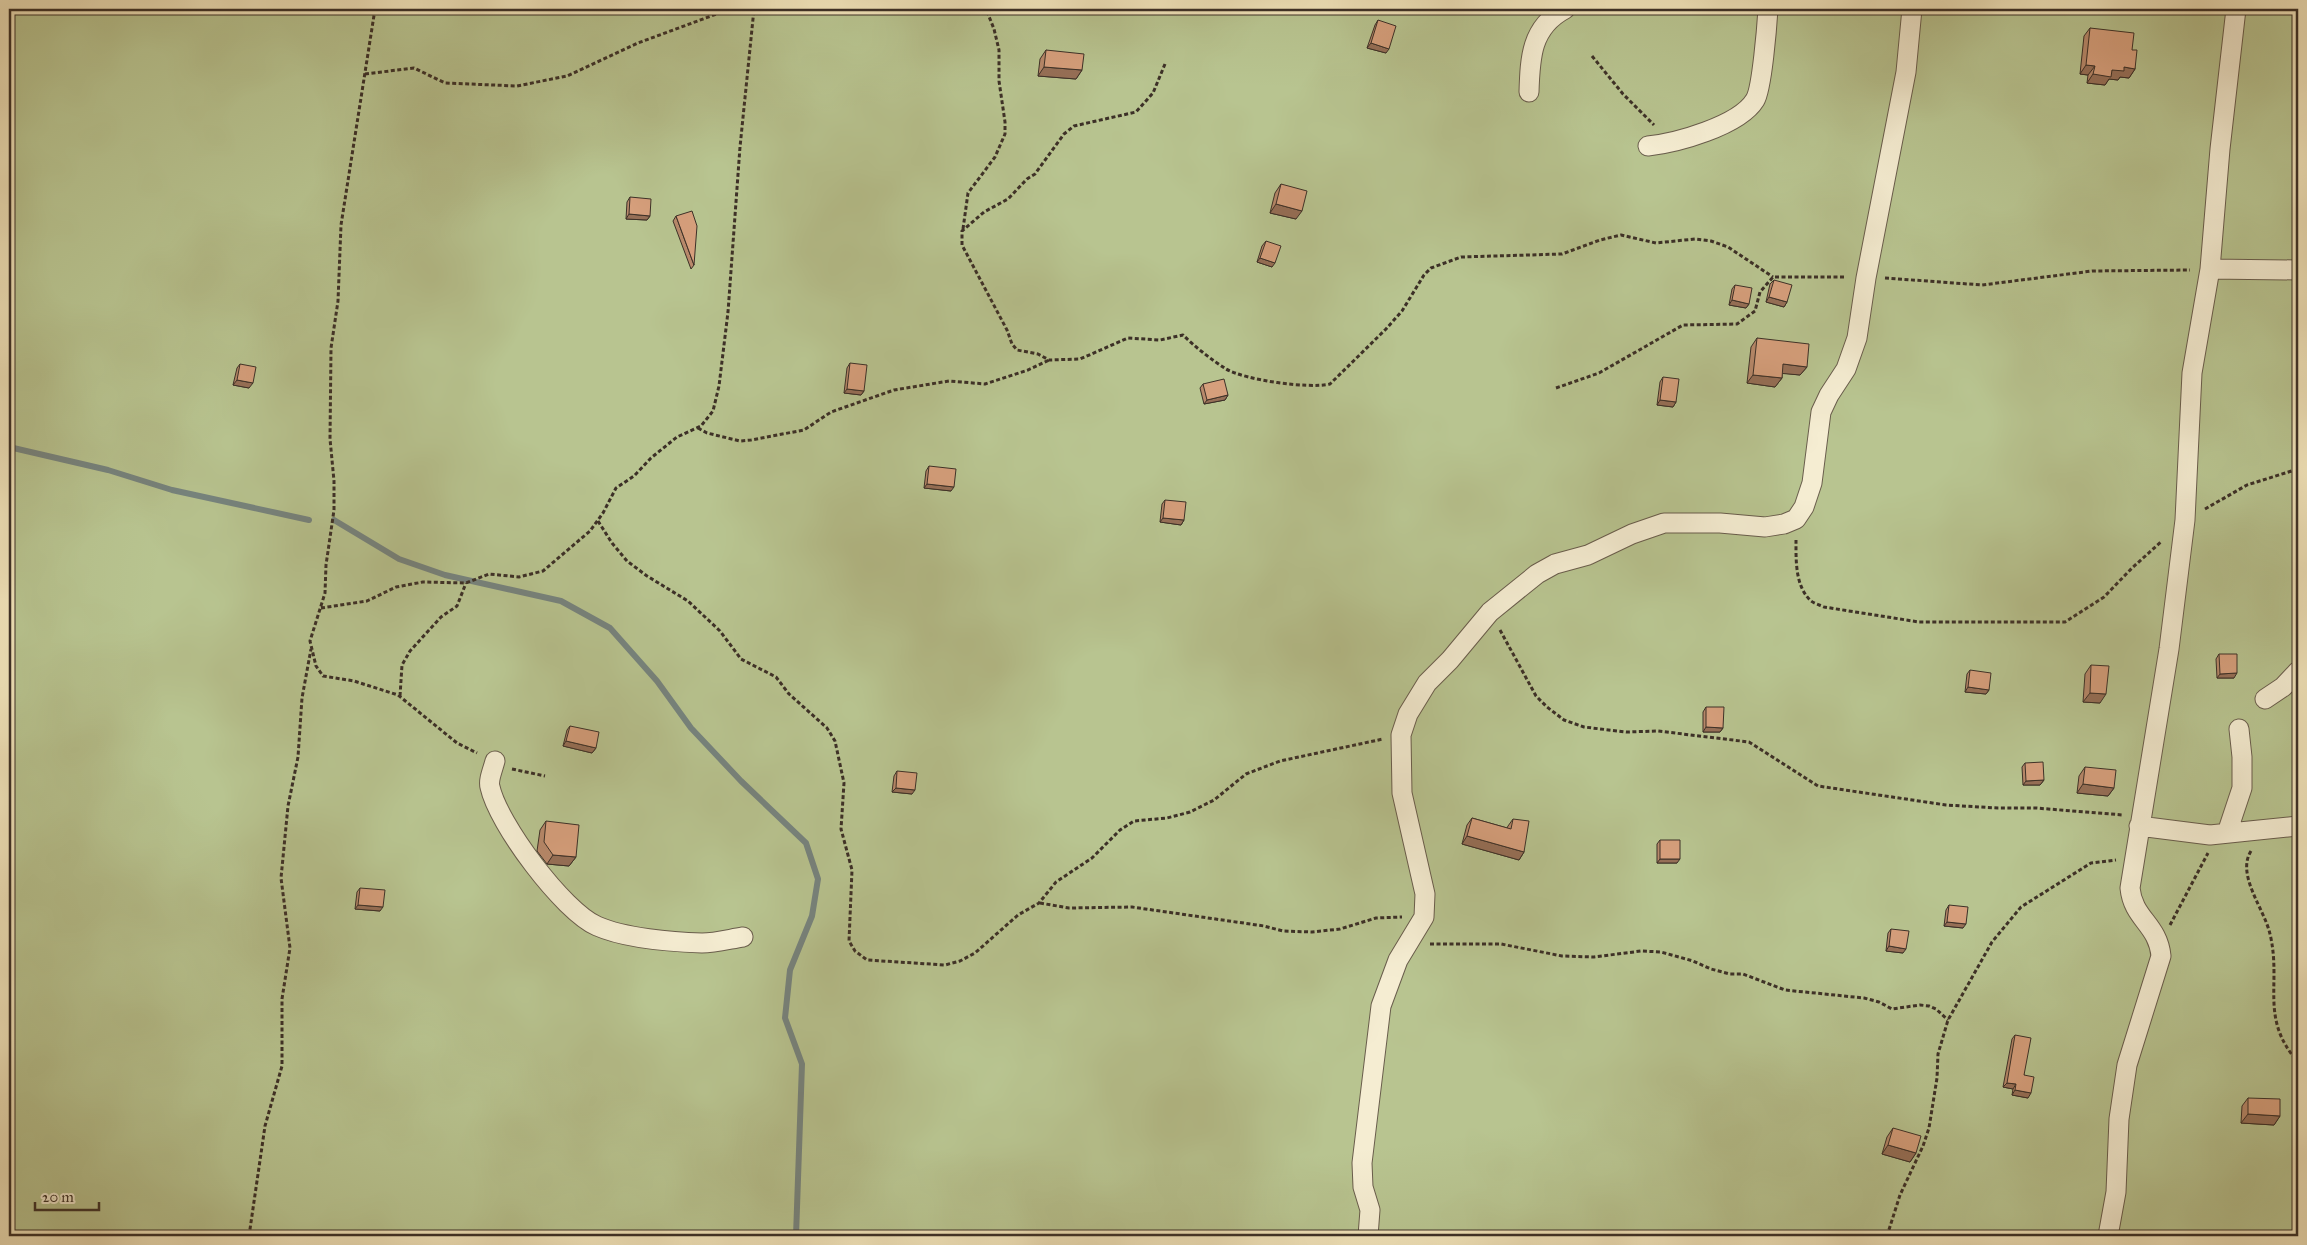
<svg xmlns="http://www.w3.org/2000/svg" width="2307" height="1245" viewBox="0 0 2307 1245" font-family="'IM FELL Great Primer',serif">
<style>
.green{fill:#b8c490;stroke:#7a7a5c}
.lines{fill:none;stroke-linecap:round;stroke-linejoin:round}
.stream{stroke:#76847f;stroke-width:6}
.street-casing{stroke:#695d4c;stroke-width:21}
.path{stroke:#3c3027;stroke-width:3;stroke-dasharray:4 2.5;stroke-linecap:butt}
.street{stroke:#f5edd2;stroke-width:19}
.wall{fill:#b8896b;stroke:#3c3027}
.shaded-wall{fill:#966f57;stroke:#3c3027}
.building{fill:#d69f7c;stroke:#3c3027}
</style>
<rect width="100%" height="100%" fill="#f0e3ba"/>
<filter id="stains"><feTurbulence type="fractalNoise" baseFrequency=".004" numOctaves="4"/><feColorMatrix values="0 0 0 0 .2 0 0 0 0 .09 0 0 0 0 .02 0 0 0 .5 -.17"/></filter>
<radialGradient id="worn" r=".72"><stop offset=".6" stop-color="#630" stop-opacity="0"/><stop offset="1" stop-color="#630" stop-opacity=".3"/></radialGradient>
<path class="green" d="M9,9H2298V1236H9Z"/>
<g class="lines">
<path class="stream" d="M9,447L108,470L172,490L309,520
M334,520L399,559L445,575L561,601L610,628L657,681L691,728L741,781L806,843L818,879L812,916L790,970L785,1018L802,1064L796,1236"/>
<g class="street-casing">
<path id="street" d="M1529,92C1530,58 1531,27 1565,9
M1648,146C1676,143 1739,126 1755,100C1762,89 1767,25 1768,9
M2210,269L2298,270
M2265,699L2283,687L2298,671
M495,761C493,769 488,780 490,787C498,824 563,911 597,926C624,938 672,942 702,943C715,943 730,939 743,937
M2139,826L2210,835L2298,826
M2227,833L2242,788V757L2239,729
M1368,1236L1370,1210L1363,1187L1362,1163L1381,1006L1398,960L1424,917L1425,894L1402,793L1401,735L1408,714L1427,683L1450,660L1490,612L1537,574L1555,564L1588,555L1632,534L1664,523H1720L1765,527L1784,524L1796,519L1804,507L1812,483L1821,412L1829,395L1846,369L1857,338L1866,278L1906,72L1912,9
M2108,1236L2116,1192L2119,1119L2127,1065L2161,956C2158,924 2133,919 2130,888L2169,649L2185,520L2192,373L2210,269L2220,149L2236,9"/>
</g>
<path class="path" d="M375,9L341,225L338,301L331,348L330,439L334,481V510L326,565L325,593L310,641L316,666L323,676L354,681L398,695L457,743L477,753
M1592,56L1623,94L1654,125
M1165,64L1153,93L1136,112L1074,126L1064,134L1035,174L1027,179L1008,199L984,212L962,231V245L1007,330L1012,344L1017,350L1038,354L1049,360L1080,359L1128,338L1160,340L1183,335C1195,347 1212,360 1226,369C1245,380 1308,389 1330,384L1386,329L1402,311L1424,275L1431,268L1461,257L1562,254L1600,240L1621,235L1656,243L1695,239L1711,241L1728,247L1773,277
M365,74L414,68L445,83L517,86L567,76L638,43L730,9
M963,229L968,193L995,157L1005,134V122L999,81V50L994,29L986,9
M1885,278L1982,285L2092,271L2190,270
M1556,388L1599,373L1683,325L1737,324L1755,311L1760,292L1773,277H1846
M698,428L707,433L740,441L751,440L804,430L831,412L894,390L949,381L985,384L1028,370L1049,360
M2205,509L2247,485L2298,469
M598,521L612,543L627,561L647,576L688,601L720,631L741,659L776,677L789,694L827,728L835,741L844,783L841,829L852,870L849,941L855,951L867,960L945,965L960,961L975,953L1018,915L1039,903L1056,882L1092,858L1120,830L1134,821L1167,818L1190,812L1214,800L1246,774L1280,761L1383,739
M1796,540C1796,559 1795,584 1809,599C1812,603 1820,605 1824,607L1919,622H2065L2104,597L2132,568L2162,541
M321,608L367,601L396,587L423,582L466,583L489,574L519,577L543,571L590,531L603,513L616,488L634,476L651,458L677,437L701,426L713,411L719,386L728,312L740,147L754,9
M1500,630L1536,696L1547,707L1564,720L1584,727L1626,732L1658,731L1749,742L1818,786L1946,805L1998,808H2036L2123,815
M400,696L402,665L410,651L441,617L457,606L466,583
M512,769L545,776
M2251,851C2236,875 2264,908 2270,934C2282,984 2259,1018 2298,1062
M1040,903L1069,908L1132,907L1264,926L1283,931L1312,932L1340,929L1376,918L1402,917
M2170,925L2208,853
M1430,944H1501L1562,956L1594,957L1641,951L1661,952L1693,961L1711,969L1730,974H1743L1785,990L1864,998L1879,1002L1892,1009L1920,1005L1929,1006L1936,1009L1948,1020
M249,1236L265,1126L282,1066V999L290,948L281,878L288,806L298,757L302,698L311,649
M1887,1236L1900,1195L1923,1146L1929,1128L1937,1078L1938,1054L1948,1020L1992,942L2021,907L2091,863L2116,860"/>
<use href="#street" class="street"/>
</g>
<path class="wall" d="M1378,20L1386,53L1367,48L1375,25Z
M2090,28L2132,50L2135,69L2129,78L2120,77L2118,80L2109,79L2105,85L2087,83L2088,75L2080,74L2084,36Z
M1046,50L1082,70L1076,79L1038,76L1040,59Z
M1281,184L1296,219L1270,213L1275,193Z
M630,197L650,216L647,220L626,219L627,202Z
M676,216L694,265L691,269L673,221Z
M1266,241L1272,267L1257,262L1262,246Z
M1774,280L1787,302L1784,307L1766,302L1770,284Z
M1735,285L1749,304L1746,308L1729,305L1732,289Z
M1757,338L1807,367L1800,375L1782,373V378L1775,387L1747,383L1751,347Z
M850,363L864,391L861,395L844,393L847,368Z
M240,364L249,388L233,385L237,368Z
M1663,377L1676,402L1673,407L1657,405L1660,382Z
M1203,384L1228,395L1225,400L1204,404L1200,388Z
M929,466L951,491L924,488L926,471Z
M1165,500L1184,520L1181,525L1160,522L1162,504Z
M2219,654L2234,678H2217L2216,659Z
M2091,665L2100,703L2083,702L2085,674Z
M1970,670L1989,690L1986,694L1965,692L1967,674Z
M1706,707L1723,728L1720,732H1703V712Z
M570,726L596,748L592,753L563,746L567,730Z
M2025,763L2044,780L2040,785H2023L2022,767Z
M2085,767L2114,788L2108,796L2077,793L2079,776Z
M897,771L912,794L892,792L894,776Z
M1472,818L1507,828L1508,826L1513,819L1524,852L1519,860L1462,844L1467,825Z
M546,821L576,857L569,866L547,864L537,851L540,830Z
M1660,840L1677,863H1657V844Z
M360,888L380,911L355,909L357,892Z
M1949,905L1963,928L1944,926L1946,910Z
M1891,929L1903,953L1886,951L1888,933Z
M2015,1035L2024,1075L2028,1098L2012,1095L2013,1089L2003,1087L2012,1039Z
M2248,1098L2280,1116L2274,1125L2241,1123L2242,1106Z
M1893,1128L1916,1153L1910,1162L1882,1154L1887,1137Z"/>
<path class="shaded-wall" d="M1806,9H1823L1821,13L1805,10Z
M1371,43L1389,49L1386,53L1367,48Z
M2086,65L2095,66L2088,75L2080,74Z
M1044,67L1082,70L1076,79L1038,76Z
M2124,67L2135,69L2129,78L2120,77L2118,80L2109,79L2105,85L2087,83L2093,74L2112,70Z
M1276,204L1302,211L1296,219L1270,213Z
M629,214L650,216L647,220L626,219Z
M1260,258L1275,263L1272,267L1257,262Z
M1769,297L1787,302L1784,307L1766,302Z
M1732,300L1749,304L1746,308L1729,305Z
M1783,364L1807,367L1800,375L1777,373Z
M1753,375L1782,378L1775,387L1747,383Z
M237,380L253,383L249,388L233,385Z
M847,389L864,391L861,395L844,393Z
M1228,395L1225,400L1204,404L1207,400Z
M1660,400L1676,402L1673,407L1657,405Z
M927,484L954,487L951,491L924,488Z
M1163,518L1184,520L1181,525L1160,522Z
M2237,673L2234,678H2217L2220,674Z
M1968,687L1989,690L1986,694L1965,692Z
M2090,693L2106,694L2100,703L2083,702Z
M1706,727L1723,728L1720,732H1703Z
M566,741L596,748L592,753L563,746Z
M2044,780L2040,785H2023L2026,781Z
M2083,784L2114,788L2108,796L2077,793Z
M896,788L915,790L912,794L892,792Z
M1467,836L1524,852L1519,860L1462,844Z
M553,855L576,857L569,866L547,864Z
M1660,859H1680L1677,863H1657Z
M358,905L383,907L380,911L355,909Z
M1947,922L1966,924L1963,928L1944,926Z
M1889,946L1906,949L1903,953L1886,951Z
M2007,1083L2016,1084L2013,1089L2003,1087Z
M2015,1090L2031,1093L2028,1098L2012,1095Z
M2248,1114L2280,1116L2274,1125L2241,1123Z
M1888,1145L1916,1153L1910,1162L1882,1154Z"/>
<path class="building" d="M1378,20L1396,26L1389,49L1371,43Z
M2090,28L2134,33L2132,50H2137L2135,69L2124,67V71L2112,70L2111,77L2093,74L2095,66L2086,65Z
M1046,50L1084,54L1082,70L1044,67Z
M1281,184L1307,191L1302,211L1276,204Z
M630,197L651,199L650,216L629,214Z
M692,211L697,226L694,265L676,216Z
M1266,241L1281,246L1275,263L1260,258Z
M1774,280L1792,285L1787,302L1769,297Z
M1735,285L1752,288L1749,304L1732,300Z
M1757,338L1809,344L1807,367L1783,364L1782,378L1753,375Z
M850,363L867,365L864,391L847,389Z
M240,364L256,367L253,383L237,380Z
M1663,377L1679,379L1676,402L1660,400Z
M1224,379L1228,395L1207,400L1203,384Z
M929,466L956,469L954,487L927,484Z
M1165,500L1186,502L1184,520L1163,518Z
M2219,654H2237V673L2220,674Z
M2091,665L2109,666L2106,694L2090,693Z
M1970,670L1991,673L1989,690L1968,687Z
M1706,707H1724L1723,728L1706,727Z
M570,726L599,732L596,748L566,741Z
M2043,762L2044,780L2026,781L2025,763Z
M2085,767L2116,770L2114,788L2083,784Z
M897,771L917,773L915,790L896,788Z
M1472,818L1511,829L1513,819L1529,821L1524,852L1467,836Z
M546,821L579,825L576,857L553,855L544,842Z
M1660,840H1680V859H1660Z
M360,888L385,890L383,907L358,905Z
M1949,905L1968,907L1966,924L1947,922Z
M1891,929L1909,931L1906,949L1889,946Z
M2015,1035L2031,1038L2024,1075L2034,1077L2031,1093L2015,1090L2016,1084L2007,1083Z
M2248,1098L2280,1099V1116L2248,1114Z
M1893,1128L1921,1136L1916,1153L1888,1145Z"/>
<rect width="2307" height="1245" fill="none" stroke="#f0e3ba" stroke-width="30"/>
<rect x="10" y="10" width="2287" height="1225" fill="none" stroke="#3c3027" stroke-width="2.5"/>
<rect x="15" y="15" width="2277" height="1215" fill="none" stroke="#3c3027"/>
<path d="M35 1202v8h64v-8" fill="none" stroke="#3c3027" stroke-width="2.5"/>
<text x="42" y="1202" font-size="15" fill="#3c3027" stroke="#f5edd2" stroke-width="4" paint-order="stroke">20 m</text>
<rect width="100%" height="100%" filter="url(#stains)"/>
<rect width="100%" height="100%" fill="url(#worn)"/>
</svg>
